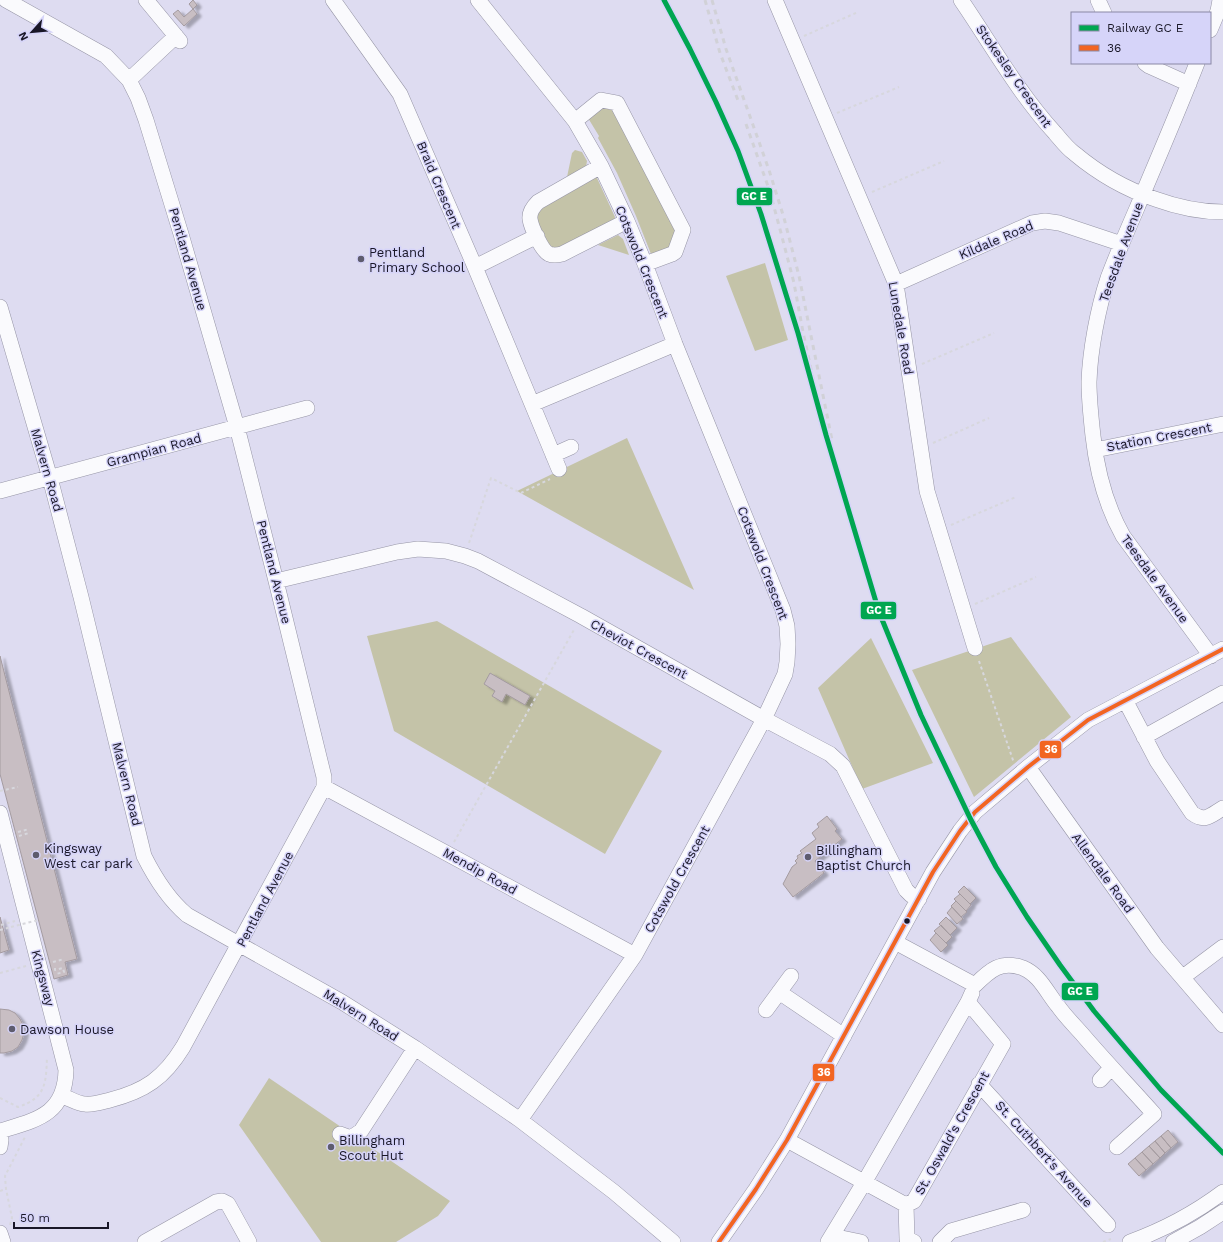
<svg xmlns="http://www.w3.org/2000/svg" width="1223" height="1242" viewBox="0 0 1223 1242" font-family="'Work Sans',sans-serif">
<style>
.green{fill:#c4c3a8}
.building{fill:#c8bec3;stroke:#a49ba0;filter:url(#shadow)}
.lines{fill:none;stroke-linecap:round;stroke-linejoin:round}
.minor-casing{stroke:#9695a6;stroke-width:16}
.path{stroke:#d7d7dd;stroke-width:2;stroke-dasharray:3 3;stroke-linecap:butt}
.minor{stroke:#fafafd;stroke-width:15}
.rail{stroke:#d1d1d7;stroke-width:3;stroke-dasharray:5 5;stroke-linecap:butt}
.path-bridge{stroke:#d7d7dd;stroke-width:2;stroke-dasharray:3 3;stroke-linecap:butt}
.bus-1-casing{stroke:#d6d4f9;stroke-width:7}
.bus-1{stroke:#f26522;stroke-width:4}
.rail-1-casing{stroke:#d6d4f9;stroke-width:8}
.rail-1{stroke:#00a651;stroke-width:5}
.poi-dot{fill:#5e5c6e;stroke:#d6d4f9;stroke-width:1.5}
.bus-dot{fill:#191727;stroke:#d6d4f9;stroke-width:1.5}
.labels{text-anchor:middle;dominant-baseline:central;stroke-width:3;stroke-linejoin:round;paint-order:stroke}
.street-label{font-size:13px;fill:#191727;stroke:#d6d4f9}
.poi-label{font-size:13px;fill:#191727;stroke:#d6d4f9;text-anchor:start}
.line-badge{stroke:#d6d4f9;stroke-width:1.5}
.badge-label{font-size:11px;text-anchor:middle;font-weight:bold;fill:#fff}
</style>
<defs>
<filter id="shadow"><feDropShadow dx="4.5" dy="2.5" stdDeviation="1" flood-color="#0004"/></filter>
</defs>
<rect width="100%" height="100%" fill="#dedcf1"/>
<path class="green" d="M601,107L615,111L680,233L670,250L651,254L636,216L617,173L598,138L599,136L588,118Z
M575,150L582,152L587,161L586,167L567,177L572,153Z
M591,177L597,178L615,217L614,221L559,250L548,246L537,224V210Z
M618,235L623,239L629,255L598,245Z
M765,263L788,340L755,351L726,276Z
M627,438L694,590L517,491Z
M437,621L662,751L605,854L394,731L367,636Z
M1011,637L1071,717L974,797L912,670Z
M871,638L933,763L862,789L818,688Z
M269,1078L450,1201L438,1216L396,1242H321L239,1125Z"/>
<path class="building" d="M193,0L197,5L193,9L189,4Z
M193,9L197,14L184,26L173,14L178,10L184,17Z
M0,656L77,959L65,962L68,975L54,979L0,774Z
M490,673L530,696L525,705L506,694L502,702L492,696L495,691L484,684Z
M827,816L837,829L835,831L842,839L815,861L824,873L793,897L783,884L792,867L797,863L795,861L798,858L797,856L802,853L800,851L816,839L812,833L819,827L817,824Z
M964,886L976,898L970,904L958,892Z
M960,894L971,905L966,911L954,899Z
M956,901L967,912L961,917L951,906Z
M952,907L963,919L957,924L947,913Z
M0,917L9,950L0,953Z
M946,917L957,928L950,935L939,924Z
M941,925L952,937L946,943L934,931Z
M936,933L948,945L941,952L930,940Z
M0,1009L9,1010L15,1013L20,1019L23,1025L24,1033L22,1040L18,1047L12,1051L4,1053H0Z
M1168,1130L1178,1142L1171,1148L1161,1136Z
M1161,1136L1171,1148L1165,1153L1155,1141Z
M1155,1141L1165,1153L1160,1158L1149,1146Z
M1149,1146L1160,1158L1153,1164L1142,1152Z
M1142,1152L1153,1164L1146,1170L1135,1158Z
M1135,1158L1146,1170L1139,1176L1128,1164Z"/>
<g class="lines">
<g class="minor-casing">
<path id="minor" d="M6,0L106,56L129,80L138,98L146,120L181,234L237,427L276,581L324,777V787L183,1047C164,1078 145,1091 110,1100C102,1102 93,1105 85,1104C78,1104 69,1098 62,1096
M146,0L180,41
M333,0L400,94L475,267L559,469
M478,0L575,121L601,166L627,221L645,264L675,344L783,610L787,626L788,644L787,662L785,674L764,719L635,955L520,1120
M775,0L896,284L927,491L975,648
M961,0C991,44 1019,94 1055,133C1061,140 1067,148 1074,153C1099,174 1125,189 1155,199C1177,207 1199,212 1223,212
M1098,0L1104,13
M1210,30L1218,11L1220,0
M1145,63L1149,66L1189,84
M1197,63C1178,112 1157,160 1137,208C1127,231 1117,254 1108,278C1098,308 1090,350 1089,382C1089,400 1091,418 1093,436C1097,472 1105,504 1123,536L1211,656
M129,80L176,36
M575,121L601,100L617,103L683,230L675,252L672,254L645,264
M601,166L538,202C533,207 529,212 530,219C531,227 542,251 549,254C554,256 558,255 562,254L627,221
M475,267L537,236
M896,284L1032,223L1045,221L1059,223L1122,244
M0,307L50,478L81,597L144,856C155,878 168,899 187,915L342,1002L415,1048L520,1120L614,1192L673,1242
M532,404L675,344
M1095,450L1223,424
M553,455L571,447
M0,491L307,408
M276,581L397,552L418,549L446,551L465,556L478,561L581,616L764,719L830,754L843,766L906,890L911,895L919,899
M1125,700L1157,761L1192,813C1205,823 1211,815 1223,808
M1144,737L1223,693
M1028,767L1157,948L1223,1025
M324,787L635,955
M0,813L66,1070C65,1115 36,1120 0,1131
M895,942L975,985C990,970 1001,960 1023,968C1040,975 1047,993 1058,1006C1065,1016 1074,1025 1082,1034C1105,1061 1130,1087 1154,1114L1117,1147
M1183,977L1223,947
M779,992L844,1036
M766,1010L791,976
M1100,1080L1111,1068
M979,1084L1108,1225
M0,1132L1,1140L0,1147
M340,1134L351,1138L361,1131L415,1048
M787,1140L906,1205L914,1201L1003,1044L968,1002
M906,1205L907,1239L914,1242
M0,1233L3,1242
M832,1236L861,1242
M145,1242L216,1202L222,1201L228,1204L249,1242
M719,1242L756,1189L787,1140L933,872L960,831L975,812L1028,767L1088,720L1223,649
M828,1242L865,1181L968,1002L972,993
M940,1242L951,1231L1023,1210
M1130,1242C1163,1230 1195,1213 1223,1192
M1173,1242L1200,1227L1223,1212"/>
</g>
<path class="path" d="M804,36L858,12
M837,113L899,87
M872,192L944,161
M922,364L994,333
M933,443L989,418
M951,525L1016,497
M469,543L491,478L521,493L550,479
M975,604L1036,577
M979,661L1014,763
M0,791L18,787
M18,832L29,829
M19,836L29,833
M454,842L575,628
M1,925L15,921
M0,930L11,927
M53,962L64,959
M55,968V970L63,968L64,972L56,974
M0,973L26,966
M0,1098L18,1107C46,1098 46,1083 47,1057
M0,1191L6,1189
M10,1225L12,1218L6,1189L5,1176L25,1137
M1103,1242L1111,1239"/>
<use href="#minor" class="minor"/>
<path class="rail" d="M705,0L720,53L739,103
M712,0L726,49L769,170L784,218L799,276L832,440
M746,124L770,192L781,233L794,283L803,332L819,406"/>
<path class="path-bridge" d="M11,927L38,920"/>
<g class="bus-1-casing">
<path id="bus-1" d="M719,1242L756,1189L787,1140L933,872L960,831L975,812L1028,767L1088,720L1223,649"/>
</g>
<use href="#bus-1" class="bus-1"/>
<g class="rail-1-casing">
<path id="rail-1" d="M664,0L690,49L716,102L738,151L761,214L798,333L826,435L879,612L921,715L970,818L996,867L1027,917L1060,965L1094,1011L1161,1090L1223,1153"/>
</g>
<use href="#rail-1" class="rail-1"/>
</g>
<g class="poi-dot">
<circle cx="361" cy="259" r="4"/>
<circle cx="36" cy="855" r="4"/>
<circle cx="808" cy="857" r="4"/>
<circle cx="12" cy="1029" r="4"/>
<circle cx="331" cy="1147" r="4"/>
</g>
<circle class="bus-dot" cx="907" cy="921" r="3.5"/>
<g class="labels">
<g class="street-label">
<text transform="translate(1014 76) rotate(55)">Stokesley Crescent</text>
<text transform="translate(439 185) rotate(67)">Braid Crescent</text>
<text transform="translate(996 240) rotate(-23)">Kildale Road</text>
<text transform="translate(1121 252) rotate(-70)">Teesdale Avenue</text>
<text transform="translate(188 259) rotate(74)">Pentland Avenue</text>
<text transform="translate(642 262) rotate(68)">Cotswold Crescent</text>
<text transform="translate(901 328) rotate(80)">Lunedale Road</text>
<text transform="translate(1159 437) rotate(-11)">Station Crescent</text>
<text transform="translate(154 450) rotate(-15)">Grampian Road</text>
<text transform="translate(47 470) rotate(74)">Malvern Road</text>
<text transform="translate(763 563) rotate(69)">Cotswold Crescent</text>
<text transform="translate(274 572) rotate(76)">Pentland Avenue</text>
<text transform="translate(1155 579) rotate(54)">Teesdale Avenue</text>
<text transform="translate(639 649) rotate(29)">Cheviot Crescent</text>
<text transform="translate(127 784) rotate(76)">Malvern Road</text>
<text transform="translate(480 871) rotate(29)">Mendip Road</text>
<text transform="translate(1103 873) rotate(54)">Allendale Road</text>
<text transform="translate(677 879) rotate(-61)">Cotswold Crescent</text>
<text transform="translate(265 899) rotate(-62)">Pentland Avenue</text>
<text transform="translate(43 978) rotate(75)">Kingsway</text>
<text transform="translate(361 1015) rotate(32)">Malvern Road</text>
<text transform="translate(952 1133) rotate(-61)">St. Oswald's Crescent</text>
<text transform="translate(1044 1154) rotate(48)">St. Cuthbert's Avenue</text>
</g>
<g class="poi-label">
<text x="369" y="252">Pentland<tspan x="369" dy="15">Primary School</tspan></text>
<text x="44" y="848">Kingsway<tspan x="44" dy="15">West car park</tspan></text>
<text x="816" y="850">Billingham<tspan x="816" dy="15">Baptist Church</tspan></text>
<text x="20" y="1029">Dawson House</text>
<text x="339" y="1140">Billingham<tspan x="339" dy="15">Scout Hut</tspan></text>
</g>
</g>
<g class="line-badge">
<rect x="736" y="187" width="37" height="19" rx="4" fill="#00a651"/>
<rect x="860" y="601" width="37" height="19" rx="4" fill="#00a651"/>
<rect x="1039" y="740" width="23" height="19" rx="4" fill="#f26522"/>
<rect x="1061" y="982" width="38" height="19" rx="4" fill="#00a651"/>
<rect x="812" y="1063" width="23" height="19" rx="4" fill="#f26522"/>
</g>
<g class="badge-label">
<text x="754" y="200">GC E</text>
<text x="879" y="614">GC E</text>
<text x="1051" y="753">36</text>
<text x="1080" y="995">GC E</text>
<text x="824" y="1076">36</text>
</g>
<rect x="1071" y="12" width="140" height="52" fill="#d6d4f9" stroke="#8a88a5"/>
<rect x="1079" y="25" width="20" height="6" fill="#00a651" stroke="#8a88a5"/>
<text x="1107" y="32" font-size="12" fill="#191727">Railway GC E</text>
<rect x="1079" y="45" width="20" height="6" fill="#f26522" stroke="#8a88a5"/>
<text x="1107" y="52" font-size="12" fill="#191727">36</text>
<g transform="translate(32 32) rotate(243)" stroke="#d6d4f9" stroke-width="3" paint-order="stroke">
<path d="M0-3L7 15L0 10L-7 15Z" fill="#191727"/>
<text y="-6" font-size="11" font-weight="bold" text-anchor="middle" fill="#191727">N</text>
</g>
<path d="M14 1222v6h94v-6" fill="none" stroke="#191727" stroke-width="2"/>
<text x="20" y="1222" font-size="12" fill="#191727" stroke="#d6d4f9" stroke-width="3" paint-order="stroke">50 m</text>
</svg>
